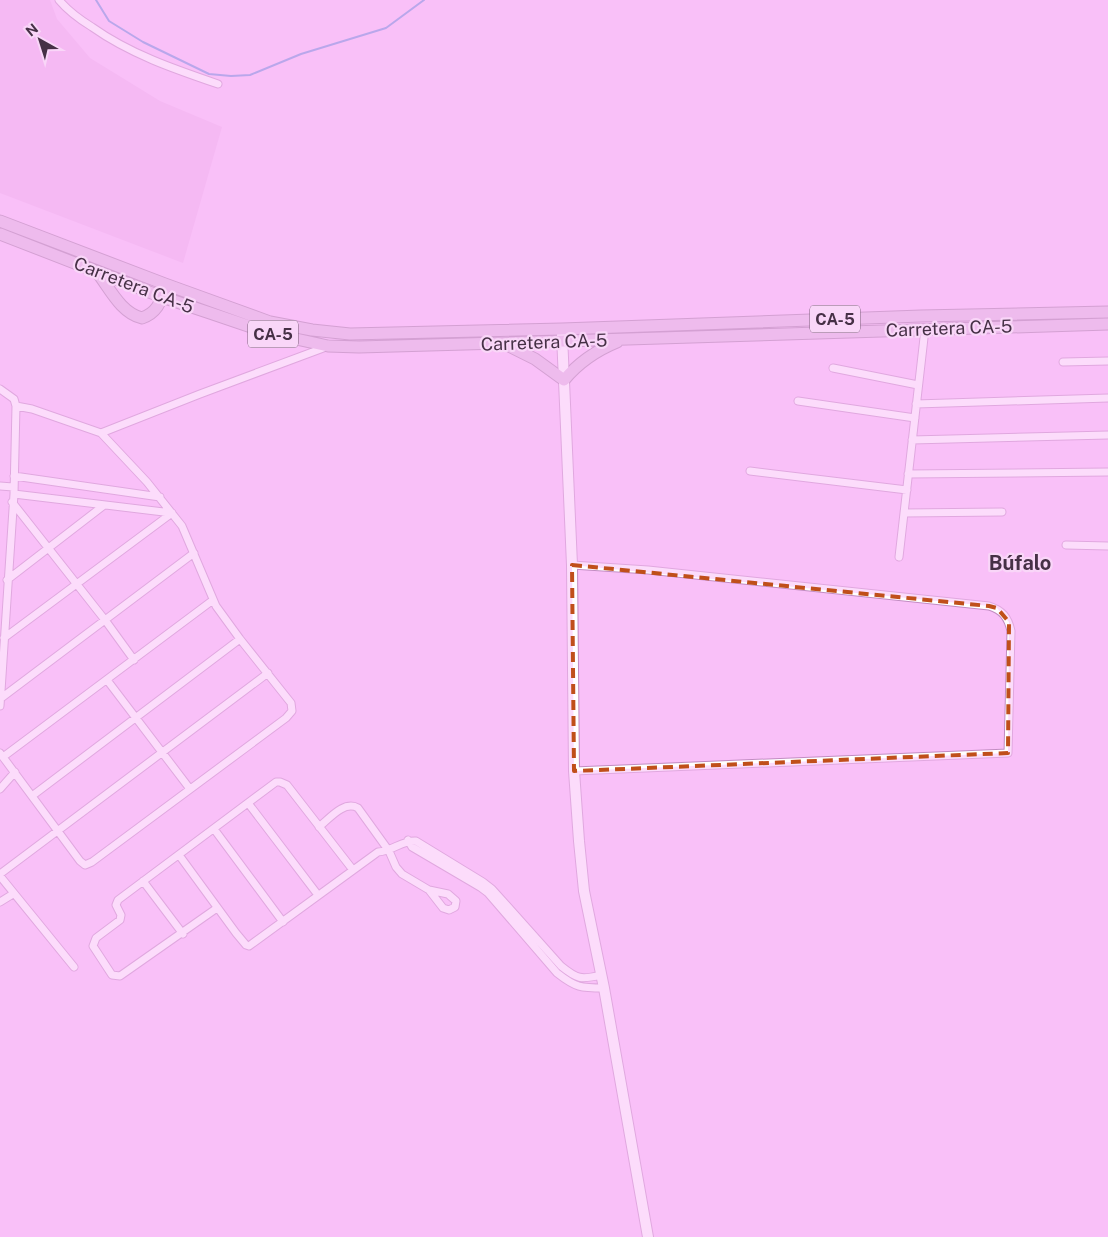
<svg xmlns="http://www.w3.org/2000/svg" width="1108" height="1237" viewBox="0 0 1108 1237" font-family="'Public Sans',sans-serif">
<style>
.built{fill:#efb1ee}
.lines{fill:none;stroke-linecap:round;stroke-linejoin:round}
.stream{stroke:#6c8bdb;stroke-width:2}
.minor-casing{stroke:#c28cc2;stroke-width:9}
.secondary-casing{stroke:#c28cc2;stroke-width:12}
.trunk-casing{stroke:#a67ba6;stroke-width:13}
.minor{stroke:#fff;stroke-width:7}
.secondary{stroke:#fff;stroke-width:10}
.trunk{stroke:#e0b6e0;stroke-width:11}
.marked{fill:none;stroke:#c04f1a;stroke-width:4;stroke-dasharray:10 6;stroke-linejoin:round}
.labels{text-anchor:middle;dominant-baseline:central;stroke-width:4.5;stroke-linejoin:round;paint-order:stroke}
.shield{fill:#f9d6f8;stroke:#7c627b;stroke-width:1}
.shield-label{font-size:16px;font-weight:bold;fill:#463046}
.street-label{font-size:18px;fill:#463046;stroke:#f9d6f8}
.quarter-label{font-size:20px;font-weight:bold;fill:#463046;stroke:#f9d6f8}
</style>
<rect width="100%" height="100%" fill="#f9c0f8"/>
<path class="built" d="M0,0H50L57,19L90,58L160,101L222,127L183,263L0,193Z"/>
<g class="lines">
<path class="stream" d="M96,0L109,21L143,42L209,74L231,76L250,75L301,54L386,28L424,0"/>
<g class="minor-casing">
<path id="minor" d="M59,0C69,12 79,19 92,27C130,54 174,69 218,84
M1063,362L1108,361
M833,368L918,385
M0,389L14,399L16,406L32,409L101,433L200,394L326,347
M798,401L915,418
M916,404L1108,398
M912,440L1108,435
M750,471L907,490
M908,474L1108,472
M14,476L160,497
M0,486L13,487
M14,494L172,513
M12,502L105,620L134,660
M904,513L1002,512
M1066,545L1108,546
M899,557L925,329
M572,565L648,570L989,606C1002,610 1008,617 1011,631L1008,753L574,771
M7,580L103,506
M4,638L172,513
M107,680L190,789
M0,699L194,553
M0,706L14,494L16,406
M0,753L80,861L85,865L92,862L286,718L292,711L291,703L240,639L216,606L182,526L147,482L101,433
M3,757L213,600
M0,789L15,772
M32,796L240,639
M248,803L318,895
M319,827C329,819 344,800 358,808L389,851L396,867L402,874L429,890L448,894L456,901L455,907L449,910L443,908L429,890
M214,829L283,922
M408,840L412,847L480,887L488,893L557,973C576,988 581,988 604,988
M179,855L236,933L246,945L249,946L378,852C393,851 402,840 416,841L483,882L492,889L561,966C577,979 581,980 601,975
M0,874L268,673
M0,876L74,967
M143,881L183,934
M0,902L13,894
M217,908L120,976L112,975L93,946L96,938L120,920L121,915L116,905L118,900L276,782H280L287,785L353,870"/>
</g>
<g class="secondary-casing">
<path id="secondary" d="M562,335L572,565L574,771L579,841L584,891L604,988L648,1237"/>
</g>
<g class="trunk-casing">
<path id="trunk" d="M0,221L165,284L270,322L312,330L350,334L562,329L921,316L1108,312
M0,234L162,297L210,313L269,333L328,346L359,347L500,343L1108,324
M97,272C110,289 121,313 142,318C156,313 161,303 164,289
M507,345L535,359L564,380C579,362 595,351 617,342"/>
</g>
<use href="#minor" class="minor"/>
<use href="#secondary" class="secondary"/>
<use href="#trunk" class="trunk"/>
</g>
<path d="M0 0H1108V1237H0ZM572,565L989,606L997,608L1009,622L1008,753L574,771Z" fill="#f9c0f8" fill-opacity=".55" fill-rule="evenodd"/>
<path class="marked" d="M572,565L989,606L997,608L1009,622L1008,753L574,771Z"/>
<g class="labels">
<g class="shield">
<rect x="810" y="305.5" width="50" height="27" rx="4"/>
<rect x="248" y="320.5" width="50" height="27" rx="4"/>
</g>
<g class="shield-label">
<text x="835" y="319">CA-5</text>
<text x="273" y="334">CA-5</text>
</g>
<g class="street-label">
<text transform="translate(134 285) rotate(21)">Carretera CA-5</text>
<text transform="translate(949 328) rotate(-2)">Carretera CA-5</text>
<text transform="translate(544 342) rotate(-2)">Carretera CA-5</text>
</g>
<g class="quarter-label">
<text x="1020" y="563">Búfalo</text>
</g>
</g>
<g transform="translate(40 40) rotate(321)" stroke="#f9d6f8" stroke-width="4" paint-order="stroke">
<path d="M0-4L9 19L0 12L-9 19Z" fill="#463046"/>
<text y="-8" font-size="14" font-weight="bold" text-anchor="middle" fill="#463046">N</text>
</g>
</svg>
